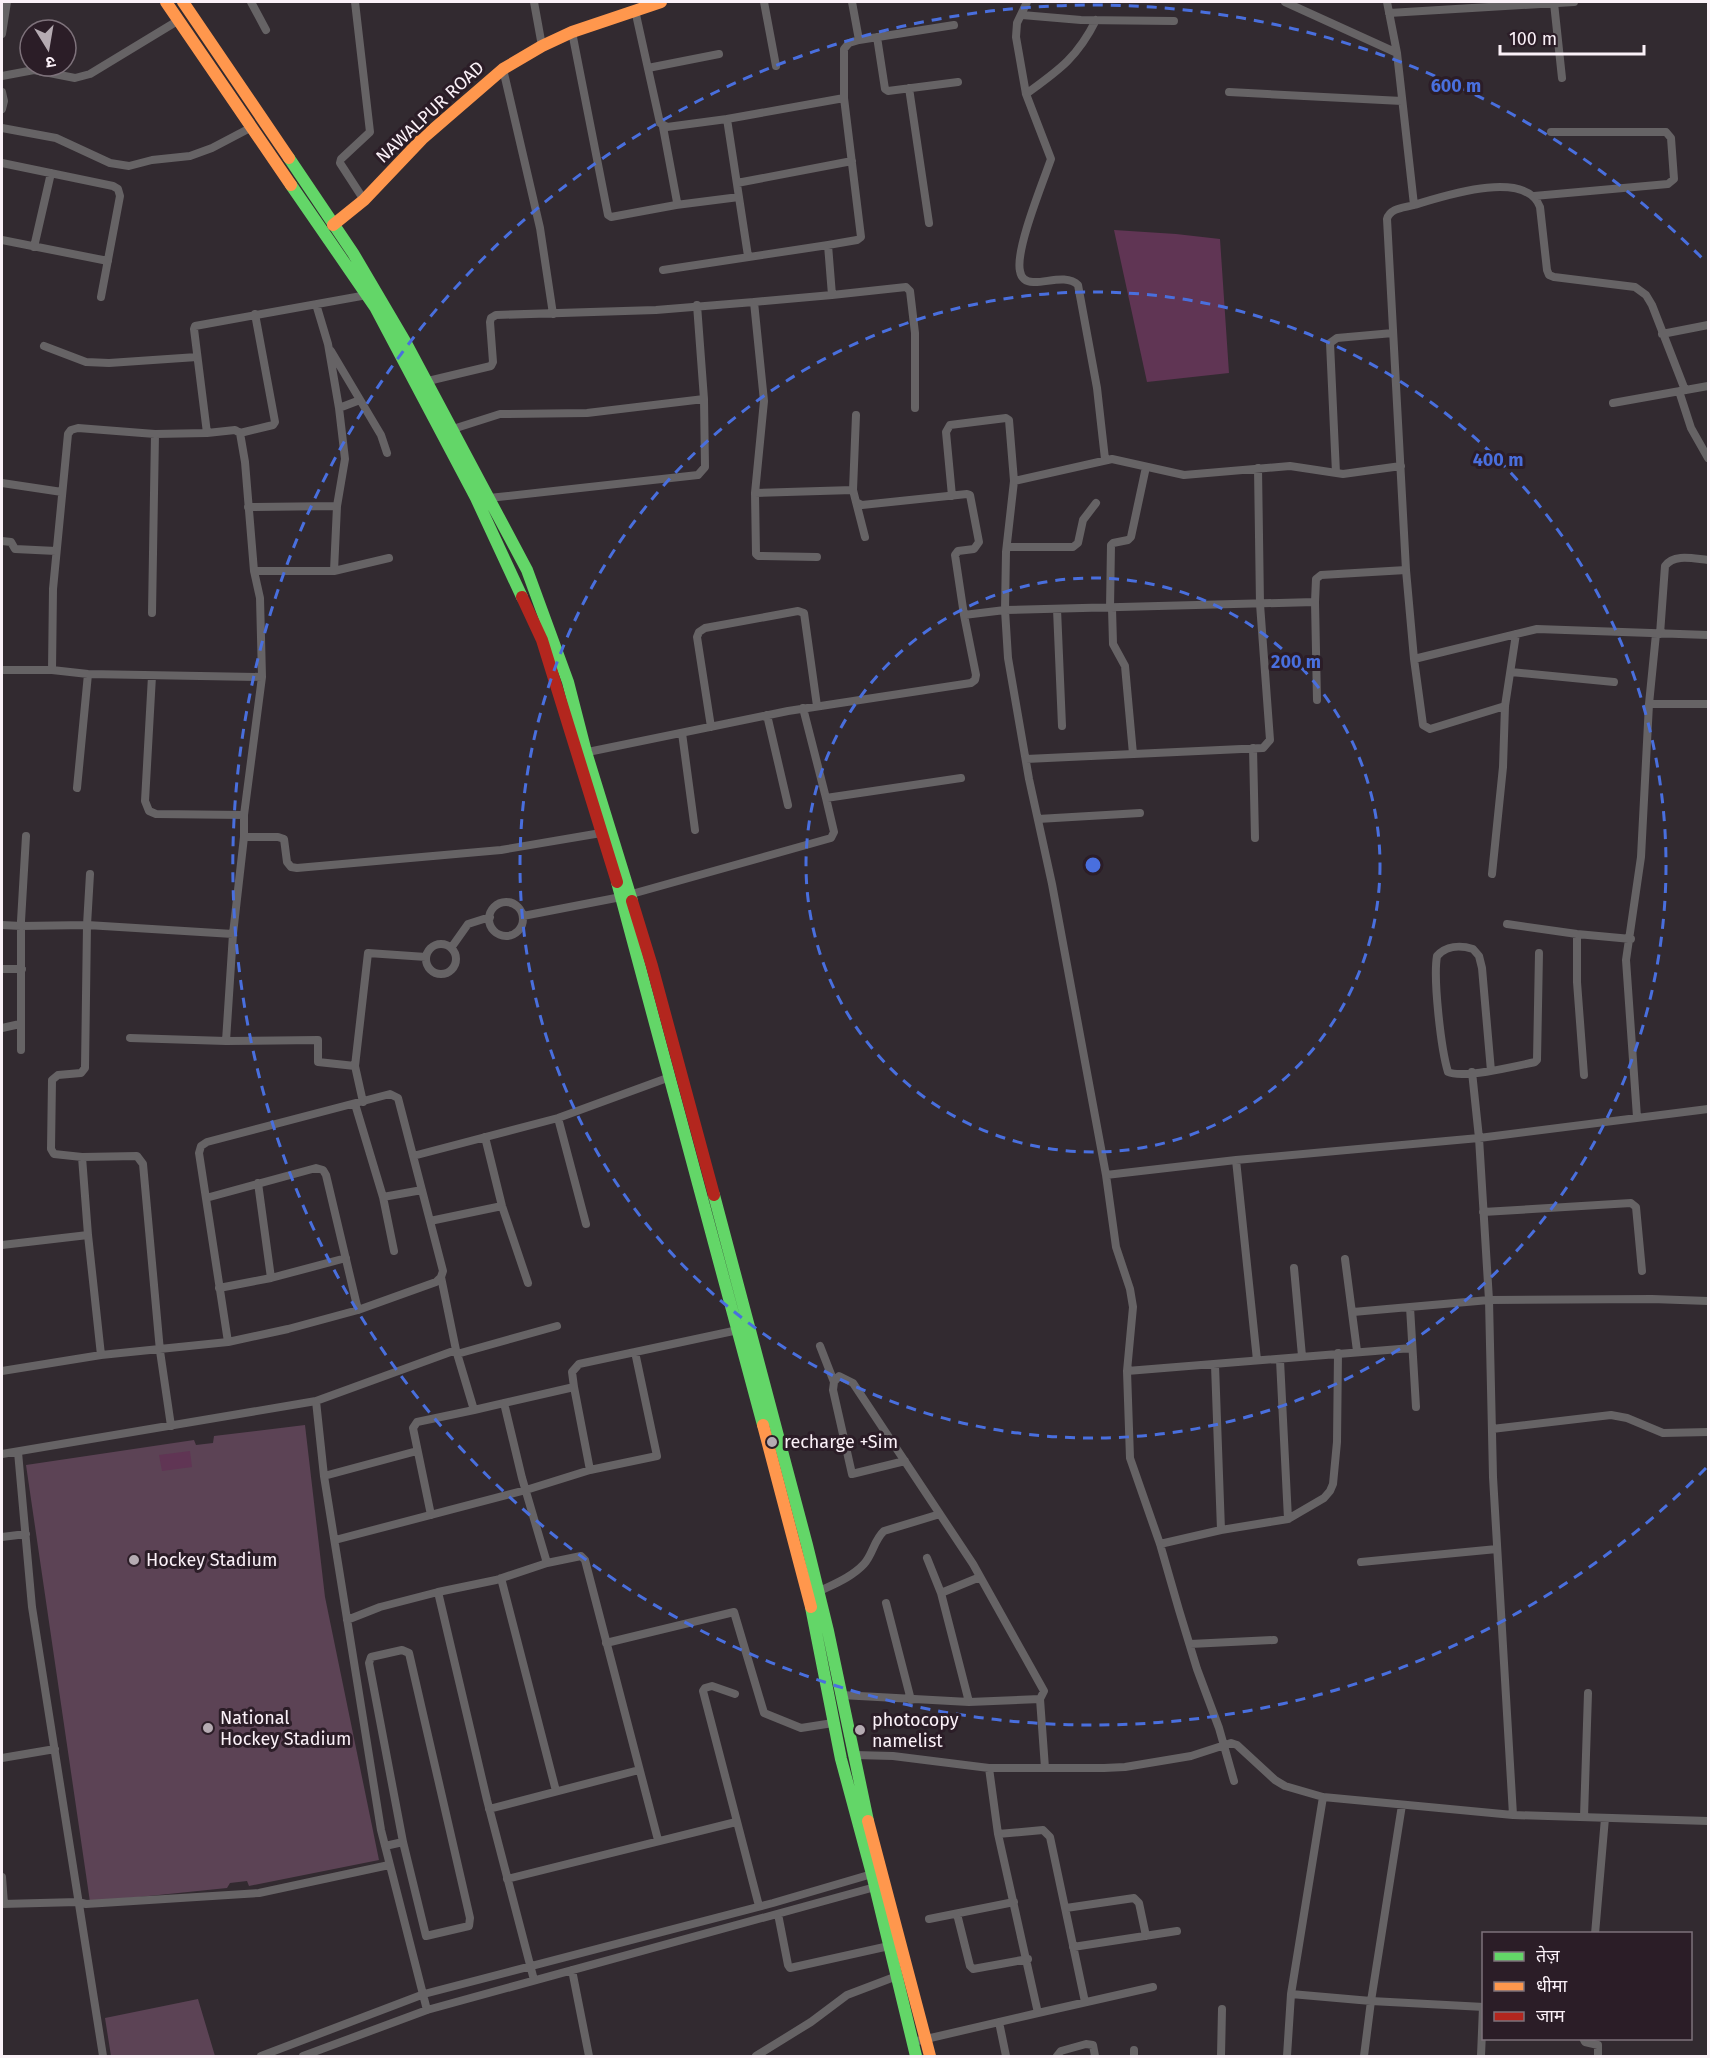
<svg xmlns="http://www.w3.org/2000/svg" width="1710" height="2058" viewBox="0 0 1710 2058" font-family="'Fira Sans','Noto Sans Devanagari',sans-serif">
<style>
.green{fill:#5c4355}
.water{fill:#603554}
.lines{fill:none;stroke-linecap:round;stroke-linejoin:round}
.street{stroke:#666365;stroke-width:8}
.fast{stroke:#63d668;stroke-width:12}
.slow{stroke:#ff974d;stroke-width:12}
.jam{stroke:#b3261e;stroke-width:12}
.ring{fill:none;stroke:#496fde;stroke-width:3;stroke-dasharray:10 8}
.poi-dot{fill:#b5abb2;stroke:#2b1d27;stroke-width:2}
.labels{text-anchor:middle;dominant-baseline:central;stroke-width:6;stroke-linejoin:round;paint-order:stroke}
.street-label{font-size:18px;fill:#fbf1f8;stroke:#2b1d27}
.poi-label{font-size:18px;fill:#fbf1f8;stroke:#2b1d27;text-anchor:start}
.centre{fill:#496fde;stroke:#2b1d27;stroke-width:3}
.ring-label{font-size:18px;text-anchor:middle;font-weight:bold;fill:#496fde;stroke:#2b1d27;stroke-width:6;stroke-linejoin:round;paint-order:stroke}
</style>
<rect width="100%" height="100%" fill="#322a30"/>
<path class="green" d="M305,1425L325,1597L379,1860L249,1886L247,1881L230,1883L227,1888L90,1902L26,1465L194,1440L196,1445L213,1443L214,1436Z
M198,1999L215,2056H111L105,2018Z"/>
<path class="water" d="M1114,230L1176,234L1220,239L1229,373L1147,382Z
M190,1451L192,1467L162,1471L159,1455Z"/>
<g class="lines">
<path class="street" d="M251,2L266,30
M355,2L370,132L341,159L340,163L364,200
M534,2L542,46
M764,2L776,66
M1027,2L1017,23L1016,37L1026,94L1051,159C1043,182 1015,250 1020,271C1021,278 1026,282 1033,282C1046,283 1067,274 1078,285L1097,388L1105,459
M1285,2L1397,53L1414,205C1441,197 1526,168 1540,207L1547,270L1549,275L1554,277L1635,287L1646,295L1652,305L1685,390
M1387,2L1397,53
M1554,3L1562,78
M635,10L660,123L667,127L727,119
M1389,13L1574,2
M1022,15L1081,20L1174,21
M572,32L608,215L611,217L676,205L677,202L663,127
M2,34L7,2
M877,37L885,89L888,91L958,82
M859,40L954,25
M648,68L719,54
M503,69L540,228L553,314
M2,76L34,70L75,78L90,74L179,20
M909,88L929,223
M2,92L4,101L2,109
M1229,92L1402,101
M1026,94C1059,70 1077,58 1096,20
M2,128L56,138L110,163L129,166L152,160L190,156L212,148L252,127
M2,163L113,186L118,189L120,196L101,297
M737,183L852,161
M1534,196L1668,184L1674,179L1671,138L1666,132H1551
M676,205L739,197
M1414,205C1403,208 1390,208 1387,219L1406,570L1414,659
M2,240L108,261
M34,247L51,173
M748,256L727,119L844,98
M663,270L828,245L857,240L861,237L844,98V49L849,43L859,40L852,2
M832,295L906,287L910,291L915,333V408
M316,304L328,344L339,408L360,400
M1662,334L1708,325
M44,346L86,362L109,363L197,357
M331,351L381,435L387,453
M428,381L491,366L493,362L490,322L491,318L496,315L656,310L754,302
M1679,391L1691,428L1708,458
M1613,403L1708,386
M453,429L500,414L587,413L704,399
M207,433L235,430L240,433L245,462L254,571L260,598L262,677L88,674L52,670L53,589L68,434L71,430L78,428L155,434L207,433L194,329L195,326L367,295
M240,433L273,425L275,422L255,314
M1336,473L1330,343L1337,338L1393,333
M1014,481L1112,459L1184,475L1290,466L1343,474L1401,466
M2,483L62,492
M853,490L856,415
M755,493L756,554L758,556L817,557
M952,496L946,432L950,425L1006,418L1009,420L1014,481L1006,552L1005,610L1315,602L1316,579L1321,575L1406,570
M489,498L698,475L705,467L704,399L697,305
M856,502L865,537
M248,507L337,506
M2,541L11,542L15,549L56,551
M1007,547H1073L1078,543L1083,520L1096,503
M254,571H334L389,558
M334,571L337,506L345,459L339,408
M1315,602L1317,700
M1110,608L1111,545L1113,543L1128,540L1131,537L1146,467
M1112,608L1113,644L1125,666L1133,754
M1057,609L1062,726
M152,613L155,434
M964,615L1005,610L1008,658L1029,779L1052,884L1106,1175L1236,1160L1479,1138L1472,1072
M1660,634L1665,566C1674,553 1695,559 1708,560
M2,670H52
M1511,672L1614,682
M152,676L145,801L149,811L156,814L244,815L262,677
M1649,704H1708
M1505,706L1430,729L1423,725L1414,659L1537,629L1708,635
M803,708L826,798L961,778
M767,715L788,805
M711,727L697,637L699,632L705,628L798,611L804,613L817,706
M682,733L695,830
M1253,748L1255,838
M583,753L788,711L971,683L975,680L976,675L964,615L955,555L958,551L974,549L979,542L970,495L967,494L862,505L856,502L853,490L755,493L764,401L754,302L832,295L828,245
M1026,759L1263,748L1270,740L1260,604L1258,468
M77,788L88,674
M1038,819L1140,813
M244,837H278L284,839L287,862L291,867L297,868L501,850L601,833
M1492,874L1503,767L1505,706L1516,634
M489 919a17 17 0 1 1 34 0a17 17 0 1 1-34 0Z
M523,916L621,897L831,838L834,832L826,798
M1507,924L1577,934L1631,939
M2,925L21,926L87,925L90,874
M1577,934V982L1584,1075
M426 959a15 15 0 1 1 30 0a15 15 0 1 1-30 0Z
M451,948L468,924L490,917
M2,969H22
M2,1028L20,1024
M130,1038L226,1041L318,1040V1062L355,1066
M226,1041L233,934
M21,1050V921L26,836
M1491,1071L1482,968L1479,956L1473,949C1460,945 1446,946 1437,956C1433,979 1441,1049 1448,1072C1463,1079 1517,1066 1535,1062L1537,1060L1539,953
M390,1094L398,1098L443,1271L441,1277L436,1282L358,1310L288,1329L228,1342L199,1153L201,1146L207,1142Z
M363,1102L355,1066L368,953L426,957
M355,1104L383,1197L394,1251
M1637,1117L1626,960L1641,857L1649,704L1656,634
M558,1118L586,1224
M485,1137L502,1206L528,1283
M413,1156L558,1118L670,1077
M1236,1160L1257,1360
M1106,1175L1116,1247L1130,1289L1133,1307L1127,1371L1130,1458L1160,1544L1179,1610L1197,1669L1219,1728L1234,1781
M258,1183L271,1278
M383,1197L422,1190
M206,1198L316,1168L323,1170L326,1175L358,1310
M1483,1212L1631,1203L1636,1207L1642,1271
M430,1221L502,1206
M88,1235L101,1355
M2,1245L88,1235L82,1157
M1345,1259L1357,1351
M1294,1268L1302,1356
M441,1277L456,1350
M219,1288L271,1278L346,1258
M1410,1307L1416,1407
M1353,1312L1489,1300L1652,1299L1708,1301
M820,1346L834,1382
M457,1354L557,1326
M1280,1360L1288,1519
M1215,1365L1221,1530
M2,1371L101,1355L228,1342
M1127,1371L1412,1348
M574,1387L590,1470
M316,1401L324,1476L381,1830L427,2010
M171,1426L160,1351L143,1164L137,1156L82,1157L54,1154L51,1149L52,1080L58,1075L81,1073L85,1068L87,925L233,934L244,837V815
M1492,1429L1611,1415L1627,1418L1663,1433L1708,1432
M18,1452L32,1607L103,2056
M2,1454L316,1401L456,1350L474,1410L574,1387L572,1372L579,1364L738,1330
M324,1476L417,1451
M431,1515L413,1428L417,1422L474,1410
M2,1537L26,1534
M335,1540L526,1490L590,1470L657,1456L635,1352
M1160,1544L1221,1530L1288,1519L1324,1498L1330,1491L1333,1484L1337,1442L1338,1353
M927,1558L941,1593L969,1702
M1361,1562L1497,1549
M547,1563L581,1556L585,1560L658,1840
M501,1578L556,1791
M438,1592L496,1580L547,1563L522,1478L504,1403
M818,1592C834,1584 852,1577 864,1564C873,1554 874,1540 884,1531L940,1514
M941,1593L980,1577
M886,1603L911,1700
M347,1620L380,1607L438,1592L487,1800L534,1980
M606,1643L734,1612L764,1713L801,1728L833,1723
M1190,1644L1274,1640
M402,1650L409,1653L470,1918L469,1926L426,1936L403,1842L369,1663L371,1657Z
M735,1694L712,1686L705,1688L703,1691L759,1906
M841,1695L969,1702L1040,1699L1044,1691L973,1564L853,1383L839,1376L834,1382L833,1390L852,1474L905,1461
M1040,1699L1045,1768
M854,1755L893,1756L989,1768H1104L1125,1767L1191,1756L1231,1743L1237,1745L1275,1780L1285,1786L1323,1797L1513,1815L1708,1821
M2,1758L55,1749
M489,1809L639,1770
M1513,1815L1493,1477L1489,1300L1479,1138L1708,1109
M1584,1817L1588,1693
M998,1834L1043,1830L1050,1837L1085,2002
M385,1846L403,1842
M2,1877L4,1904
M507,1879L736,1822
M2,1904L78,1902L86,1904L259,1893L389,1865
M1066,1908L1134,1898L1139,1903L1146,1936
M778,1914L788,1965L790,1968L889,1946
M957,1914L970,1966L973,1969L1028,1959
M929,1919L1014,1902
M1595,1934L1605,1818
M1073,1947L1177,1931
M572,1970L589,2056
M1291,1994L1371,2001L1484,2007
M1038,2013L1153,1987
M999,2022L1006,2056
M1583,2038L1585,2042L1598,2045V2056
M913,2042L1038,2013L998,1834L989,1768
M1134,2050V2056
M261,2056L424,1994L773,1903L872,1874
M303,2056L427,2010L875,1887
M756,2056L811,2022L847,1995L897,1976
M1057,2056L1061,2051L1086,2044L1093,2045L1095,2056
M1221,2056L1222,2009
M1287,2056L1291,1994L1323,1797
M1364,2056L1371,2001L1402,1805
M1481,2056L1483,2007"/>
<path class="fast" d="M289,158L353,253L406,343L527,570L568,682L586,752L632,901
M291,185L375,307L476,498L522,597
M617,882L763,1425
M714,1195L807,1545L828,1631L868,1821
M811,1607L841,1759L872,1874L916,2056"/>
<path class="slow" d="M166,2L291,185
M183,2L289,158
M333,225L364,200L422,139L503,69L542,46L572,32L661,2
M763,1425L811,1607
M868,1821L930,2056"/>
<path class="jam" d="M522,597L542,640L617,882
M632,901L652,966L714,1195"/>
</g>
<g class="ring">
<circle cx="1093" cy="865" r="287"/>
<circle cx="1093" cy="865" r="573"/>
<path d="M1706 1468A860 860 0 1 1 1706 262"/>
</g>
<g class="poi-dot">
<circle cx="772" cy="1442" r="6"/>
<circle cx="134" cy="1560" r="6"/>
<circle cx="208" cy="1728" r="6"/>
<circle cx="860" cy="1730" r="6"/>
</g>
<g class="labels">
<g class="street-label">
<text transform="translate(430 112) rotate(-43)">NAWALPUR ROAD</text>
</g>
<g class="poi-label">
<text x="784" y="1442">recharge +Sim</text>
<text x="146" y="1560">Hockey Stadium</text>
<text x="220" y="1718">National<tspan x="220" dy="21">Hockey Stadium</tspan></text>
<text x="872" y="1720">photocopy<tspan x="872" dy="21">namelist</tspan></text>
</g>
</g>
<circle cx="1093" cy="865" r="9" class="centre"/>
<g class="ring-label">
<text x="1456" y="92">600 m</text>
<text x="1498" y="466">400 m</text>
<text x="1296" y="668">200 m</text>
</g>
<rect width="1710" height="2058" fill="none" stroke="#fbf1f8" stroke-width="6"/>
<rect x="1482" y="1932" width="210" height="108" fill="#2b1d27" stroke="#7e727b" stroke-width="1.5"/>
<rect x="1494" y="1952" width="30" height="9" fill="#63d668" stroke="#7e727b" stroke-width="1.5"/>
<text x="1536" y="1962" font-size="18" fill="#fbf1f8">तेज़</text>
<rect x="1494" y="1982" width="30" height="9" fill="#ff974d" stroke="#7e727b" stroke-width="1.5"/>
<text x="1536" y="1992" font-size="18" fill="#fbf1f8">धीमा</text>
<rect x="1494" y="2012" width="30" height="9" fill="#b3261e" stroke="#7e727b" stroke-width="1.5"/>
<text x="1536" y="2022" font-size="18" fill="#fbf1f8">जाम</text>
<g transform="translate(48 48) rotate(169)"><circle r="28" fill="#2b1d27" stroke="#7e727b" stroke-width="1.5"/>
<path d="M0-4.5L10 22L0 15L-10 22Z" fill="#b5abb2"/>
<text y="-9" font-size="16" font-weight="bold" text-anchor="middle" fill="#fbf1f8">उ</text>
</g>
<path d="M1500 45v9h144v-9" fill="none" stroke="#fbf1f8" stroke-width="3"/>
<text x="1509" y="45" font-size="18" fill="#fbf1f8" stroke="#2b1d27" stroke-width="4.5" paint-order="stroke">100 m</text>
</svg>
